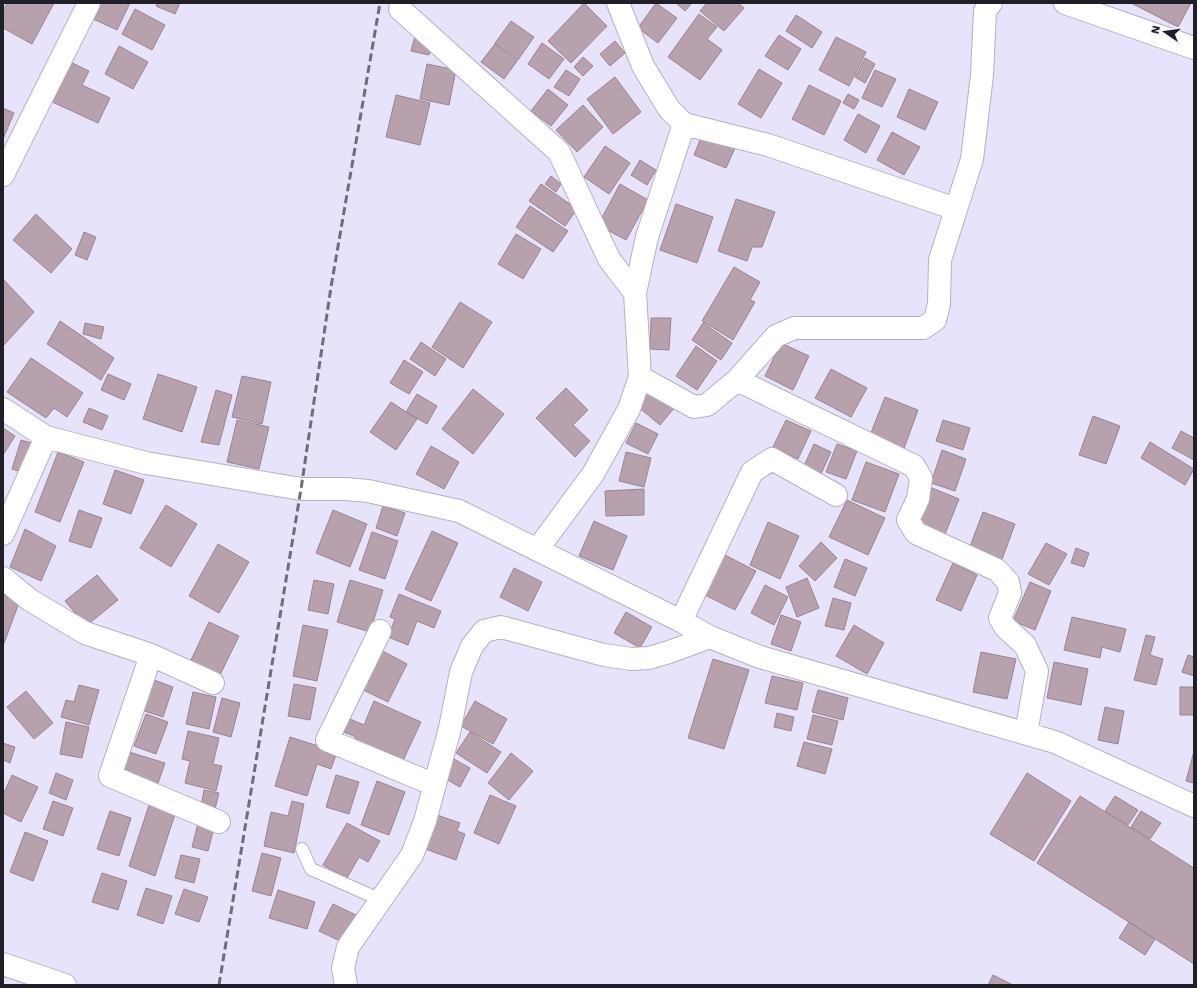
<svg xmlns="http://www.w3.org/2000/svg" width="1197" height="988" viewBox="0 0 1197 988" font-family="'Work Sans',sans-serif">
<style>
.building{fill:#b7a1ac;stroke:#9a8490}
.lines{fill:none;stroke-linecap:round;stroke-linejoin:round}
.lane-casing{stroke:#b3b1c7;stroke-width:14}
.street-casing{stroke:#b3b1c7;stroke-width:24}
.highway-casing{stroke:#b3b1c7;stroke-width:24}
.lane{stroke:#fff;stroke-width:12}
.street{stroke:#fff;stroke-width:22}
.highway{stroke:#fff;stroke-width:22}
.rail{stroke:#6f6d7b;stroke-width:3;stroke-dasharray:8 4;stroke-linecap:butt}
</style>
<rect width="100%" height="100%" fill="#e6e3fa"/>
<path class="building" d="M7,3H54L32,44L3,28V11Z
M99,3H130L117,30L91,18Z
M157,3H180L175,14L156,6Z
M584,3L607,26L571,63L548,41Z
M656,3L677,18L658,43L638,28Z
M676,3H692L685,11Z
M707,3H738L744,8L724,31L700,11Z
M1131,3H1191L1178,27Z
M135,9L165,25L152,50L122,34Z
M699,14L717,27L707,39L722,50L700,80L668,57Z
M796,15L822,32L812,48L786,31Z
M511,21L534,37L518,60L495,43Z
M779,35L801,49L788,70L765,56Z
M415,36L432,40L429,55L411,51Z
M836,37L866,52L849,86L819,70Z
M615,41L625,53L610,66L600,54Z
M542,43L564,59L549,79L528,64Z
M495,44L517,61L504,79L481,62Z
M119,46L148,62L133,89L105,74Z
M583,57L593,66L583,76L574,67Z
M865,58L875,64L865,83L855,77Z
M66,60L89,71L82,85L110,98L98,123L48,100Z
M427,64L456,70L449,105L420,99Z
M759,69L782,83L761,118L738,104Z
M566,70L580,79L569,96L554,87Z
M875,70L896,79L882,107L862,98Z
M615,77L641,112L613,134L587,99Z
M809,85L841,101L824,135L792,119Z
M548,89L568,105L551,126L531,111Z
M909,89L938,102L925,130L897,117Z
M848,94L859,100L854,109L843,103Z
M396,95L430,103L420,145L386,137Z
M583,105L603,127L577,152L556,130Z
M3,108L14,113L3,139Z
M858,114L880,126L866,153L844,140Z
M892,132L920,147L904,175L877,160Z
M702,135L735,148L726,168L694,155Z
M605,146L630,163L609,194L584,177Z
M640,160L656,170L647,185L631,175Z
M551,176L561,184L556,192L545,184Z
M541,184L577,209L565,226L529,201Z
M620,184L648,200L626,240L598,225Z
M736,199L775,212L762,247H752L747,261L718,251Z
M676,204L713,217L697,263L660,250Z
M530,206L568,231L553,252L516,227Z
M36,214L72,249L51,273L13,240Z
M84,232L96,237L87,260L75,255Z
M516,234L541,249L523,279L498,264Z
M734,267L760,282L750,300L755,302L733,340L702,321Z
M3,279L34,312L3,346Z
M460,302L492,322L463,368L432,347Z
M651,318H671L669,350L650,349Z
M60,321L114,358L101,380L47,344Z
M85,323L104,327L101,339L83,334Z
M703,323L732,343L721,360L692,340Z
M421,342L446,359L435,376L410,359Z
M781,343L809,356L793,390L765,376Z
M696,346L717,361L697,390L676,376Z
M31,358L83,393L67,417L54,408L46,418L7,392Z
M404,360L423,372L409,394L390,383Z
M831,369L867,388L851,417L815,398Z
M108,374L131,384L124,400L101,390Z
M158,374L197,387L182,432L143,419Z
M242,376L271,382L262,424L232,417Z
M652,387L675,407L660,425L637,406Z
M566,388L588,410L573,425L590,441L575,457L536,418Z
M473,389L504,414L473,454L442,429Z
M216,390L232,395L219,445L201,442Z
M417,394L437,406L427,424L406,412Z
M885,397L918,410L903,451L869,438Z
M391,402L417,419L396,450L370,432Z
M89,408L108,416L102,430L83,422Z
M1093,416L1120,426L1106,464L1079,455Z
M237,420L269,427L259,469L227,462Z
M786,420L811,431L798,459L773,447Z
M943,420L970,428L963,450L936,441Z
M636,423L658,434L648,454L626,443Z
M3,428L15,436L3,455Z
M1181,431L1194,438V460L1172,448Z
M21,440L35,444L27,474L12,469Z
M1150,442L1194,469L1185,485L1141,458Z
M814,444L831,452L820,476L803,468Z
M837,444L857,451L846,479L826,472Z
M431,446L459,462L444,489L416,474Z
M942,450L966,459L955,491L931,483Z
M58,452L84,462L60,522L35,512Z
M626,452L651,458L644,487L619,481Z
M866,462L899,474L885,512L852,500Z
M115,470L144,480L131,514L103,504Z
M932,488L959,499L945,534L918,523Z
M644,489V515L606,516L605,491Z
M847,500L885,518L868,555L829,537Z
M166,505L197,524L171,567L140,548Z
M383,506L405,513L397,536L376,528Z
M79,510L102,518L91,548L69,541Z
M333,510L367,524L350,567L316,553Z
M983,512L1015,524L1001,562L969,549Z
M594,521L627,536L613,570L579,556Z
M768,522L799,536L780,579L750,565Z
M25,529L56,546L41,581L10,567Z
M432,531L458,543L431,601L405,589Z
M372,532L398,541L385,579L359,570Z
M821,542L837,558L815,581L799,566Z
M1046,543L1067,554L1049,585L1028,574Z
M218,544L249,562L219,613L189,596Z
M1076,548L1089,553L1084,567L1071,563Z
M723,554L756,571L735,610L703,594Z
M845,559L867,568L855,596L834,587Z
M953,563L977,575L961,611L936,600Z
M514,568L542,582L528,611L500,597Z
M97,575L118,600L86,626L65,601Z
M807,578L819,608L797,617L786,587Z
M314,580L334,584L328,614L308,610Z
M350,580L383,590L370,632L337,622Z
M1030,582L1051,591L1035,630L1013,621Z
M765,585L788,597L774,625L751,613Z
M3,594L20,600L3,646Z
M399,594L441,611L434,628L417,621L408,645L388,637L395,619L390,617Z
M833,598L851,603L844,630L825,626Z
M626,612L652,627L640,648L614,633Z
M781,615L801,622L791,651L771,644Z
M1072,617L1126,629L1120,652L1102,647L1100,658L1064,650Z
M209,622L239,636L220,675L191,660Z
M303,625L328,630L317,681L293,676Z
M854,625L884,643L867,674L836,656Z
M1146,635L1155,637L1150,655L1163,659L1156,685L1134,680Z
M377,648L407,664L388,702L357,687Z
M981,652L1016,659L1007,699L973,692Z
M1188,655L1194,657V676L1182,672Z
M713,659L749,670L724,749L688,738Z
M1054,662L1088,669L1081,705L1047,698Z
M772,676L803,683L797,710L765,703Z
M149,678L173,687L163,717L138,709Z
M294,684L316,688L310,720L288,716Z
M79,685L99,690L89,725L61,717L66,700L74,702Z
M1180,687H1194V715H1180Z
M818,690L848,698L843,720L812,712Z
M26,691L53,723L34,739L7,707Z
M193,692L216,697L209,729L186,724Z
M222,698L240,703L231,737L213,732Z
M374,701L421,722L401,765L353,744L356,737L344,732L350,719L364,725Z
M475,701L507,719L493,744L461,726Z
M1105,707L1124,711L1118,744L1098,740Z
M777,713L794,717L791,731L774,727Z
M146,714L168,722L156,754L134,746Z
M813,715L838,721L832,745L807,739Z
M66,722L89,727L82,758L60,754Z
M188,731L219,738L213,764L222,766L216,791L185,783L190,761L182,759Z
M470,732L501,752L487,773L456,753Z
M290,737L337,752L331,769L317,764L307,796L275,786Z
M804,742L832,749L825,774L797,766Z
M3,743L15,747L10,763L3,760Z
M1194,751V783L1186,781Z
M129,752L165,763L157,786L122,775Z
M511,753L533,771L509,800L488,783Z
M452,758L470,768L460,787L442,777Z
M56,773L73,780L66,800L49,793Z
M1027,773L1071,801L1034,861L990,834Z
M12,775L38,787L21,822L3,813V795Z
M336,775L359,782L349,814L326,807Z
M377,781L405,792L389,835L361,825Z
M204,790L219,793L215,809L201,806Z
M490,795L516,806L499,844L474,833Z
M1080,796L1194,868V964L1037,863Z
M1115,796L1138,810L1128,825L1105,811Z
M53,801L73,808L63,836L43,829Z
M292,801L304,804L294,853L264,846L271,812L288,816Z
M149,805L175,814L155,876L129,866Z
M110,811L131,818L119,856L97,849Z
M1141,811L1161,823L1150,839L1131,827Z
M437,815L460,823L457,831L465,834L456,860L425,849Z
M198,823L214,827L208,851L192,847Z
M347,823L380,841L368,862L359,857L347,878L323,865Z
M25,832L48,841L33,881L10,872Z
M262,853L281,858L271,896L252,891Z
M181,855L200,859L194,883L175,878Z
M102,873L127,881L118,910L92,902Z
M146,888L172,896L163,924L137,915Z
M184,889L208,897L199,922L175,914Z
M278,890L315,902L307,929L269,918Z
M333,904L358,916L344,943L319,931Z
M1129,922L1155,939L1145,955L1119,938Z
M993,975L1013,985H988Z"/>
<g class="lines">
<g class="lane-casing">
<path id="lane" d="M302,849L311,869L381,900"/>
</g>
<g class="street-casing">
<path id="street" d="M618,3L643,66L669,109L684,124L768,145L956,209
M1065,3L1194,48
M400,9L559,152L609,259L635,293
M3,175L89,3
M640,377L694,407L707,405L737,380L776,336L794,328H923L935,320L939,304L940,260L972,159L982,75L985,11L991,3
M737,380L914,466L921,478L918,499L908,520L916,533L997,570L1008,582L1010,593L1000,618L1005,627L1025,645L1037,671L1026,733
M3,409L46,437L146,463L301,489H346L368,491L459,511L681,621L710,637L760,657L1055,742L1194,806
M3,534L46,437
M537,550L593,474L629,409L640,377L635,293L647,237L684,124
M3,578L30,600L85,633L151,655L213,683
M681,621L752,472L772,459L836,495
M380,631L327,740L435,785
M151,655L110,776L219,822
M346,985L343,968L348,947L412,855L425,821L450,728L461,672L472,646L484,631L501,627L604,655L631,659L649,658L669,652L710,637"/>
</g>
<g class="highway-casing">
<path id="highway" d="M3,964L65,985"/>
</g>
<use href="#lane" class="lane"/>
<use href="#street" class="street"/>
<use href="#highway" class="highway"/>
<path class="rail" d="M219,985L301,489L331,287L380,3"/>
</g>
<rect width="1197" height="988" fill="none" stroke="#201f27" stroke-width="8"/>
<g transform="translate(1165 32) rotate(283)" stroke="#f3f2fc" stroke-width="3" paint-order="stroke">
<path d="M0-3L7 15L0 10L-7 15Z" fill="#201f27"/>
<text y="-6" font-size="11" font-weight="bold" text-anchor="middle" fill="#201f27">N</text>
</g>
</svg>
